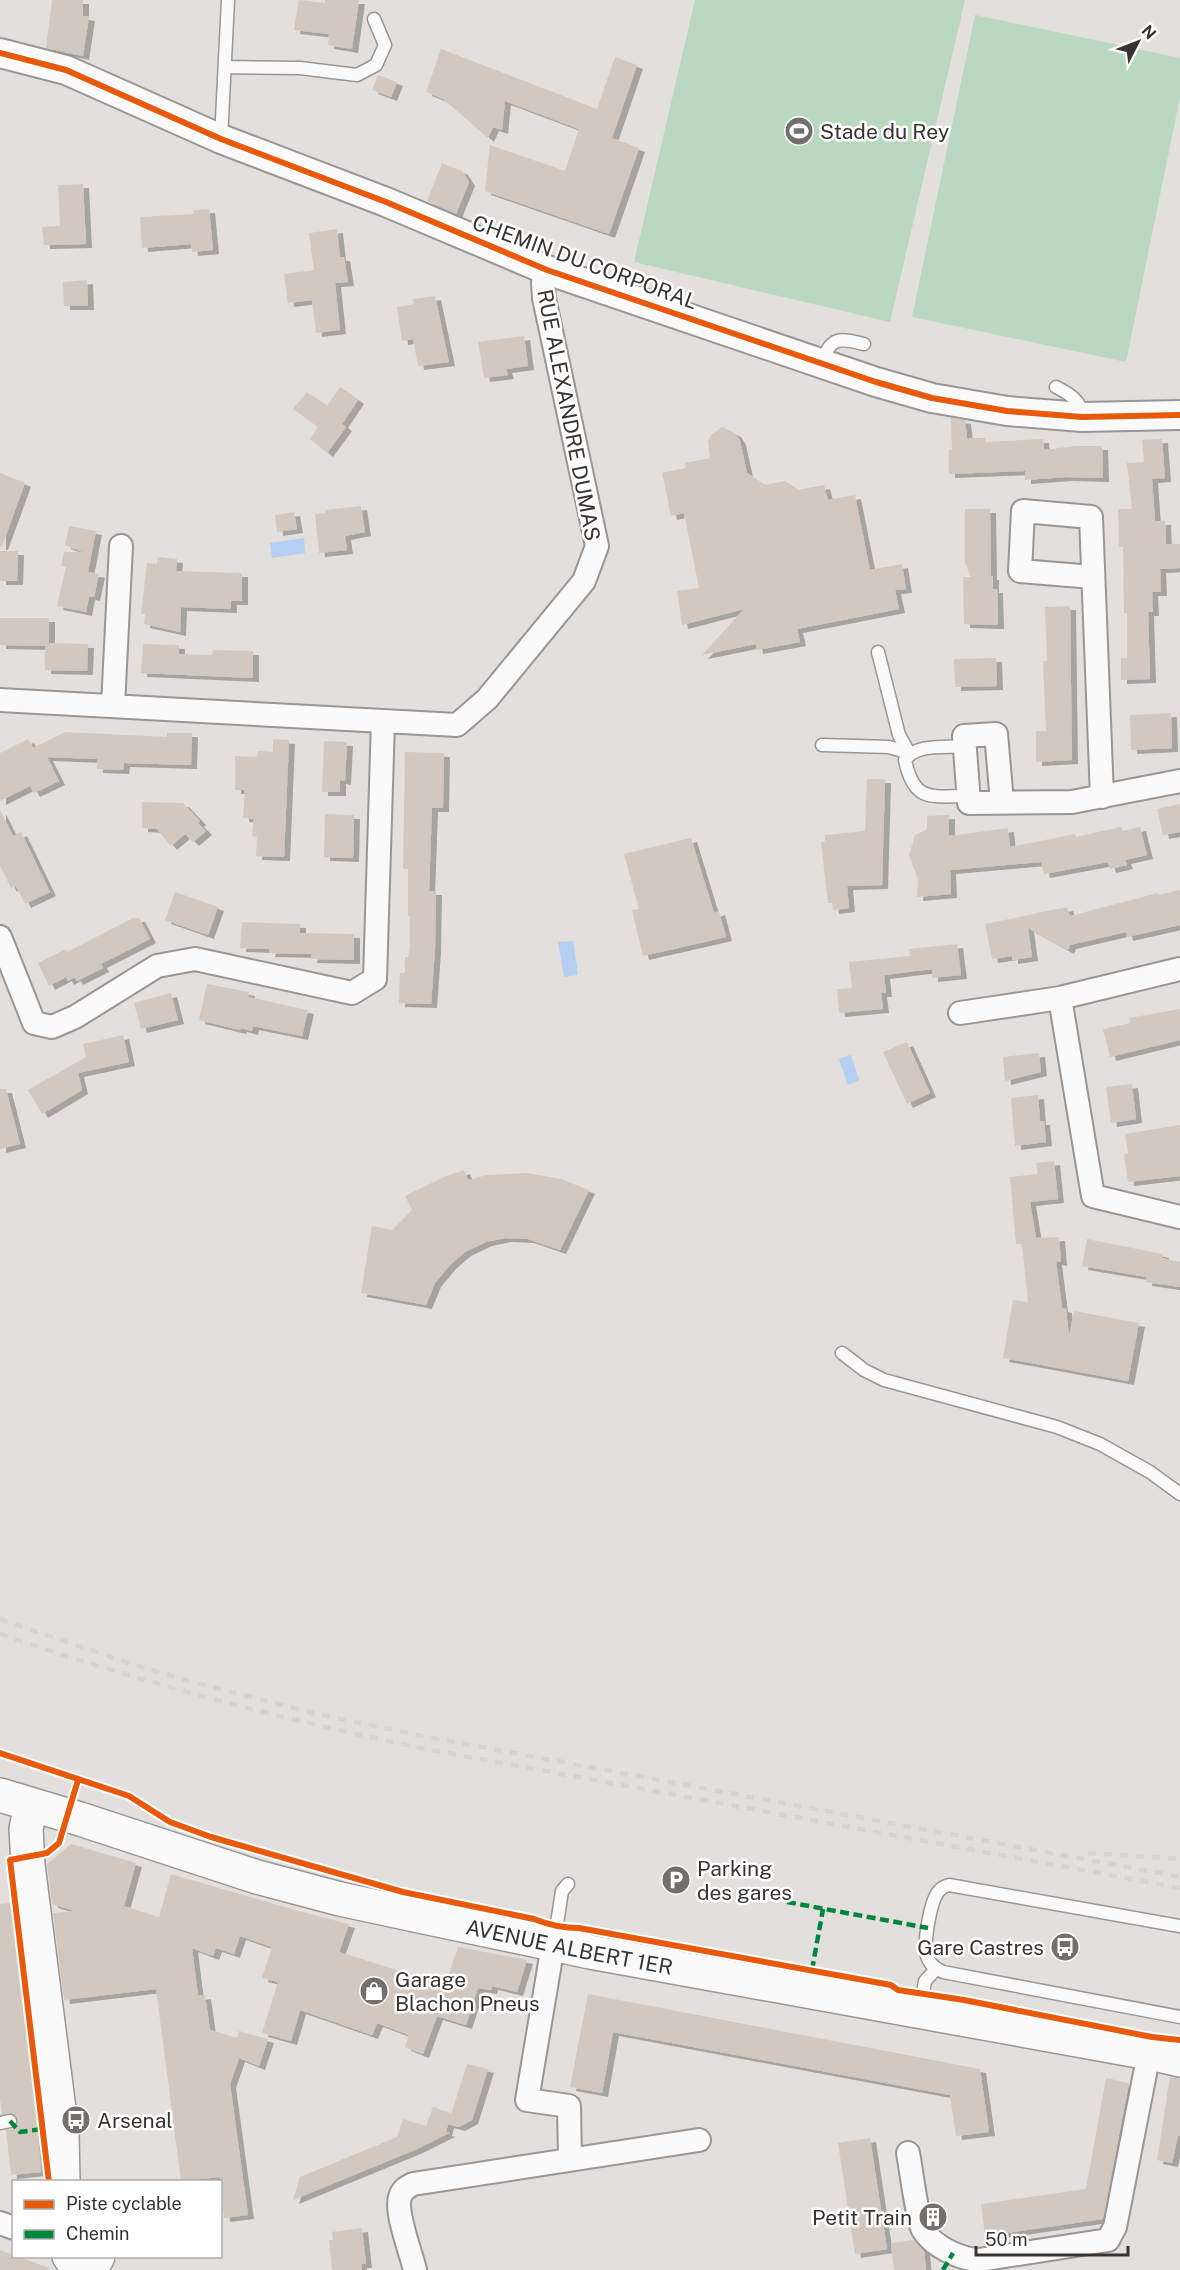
<svg xmlns="http://www.w3.org/2000/svg" width="1180" height="2270" viewBox="0 0 1180 2270" font-family="'Public Sans',sans-serif">
<style>
.green{fill:#bad8c0}
.water{fill:#b4cff1}
.building{fill:#d3c8bf;filter:url(#shadow)}
.lines{fill:none;stroke-linecap:round;stroke-linejoin:round}
.service-casing{stroke:#999694;stroke-width:15}
.minor-casing{stroke:#999694;stroke-width:26}
.tertiary-casing{stroke:#999694;stroke-width:32}
.secondary-casing{stroke:#999694;stroke-width:36}
.primary-casing{stroke:#999694;stroke-width:36}
.service{stroke:#fbfafa;stroke-width:12}
.minor{stroke:#fbfafa;stroke-width:22}
.tertiary{stroke:#fbfafa;stroke-width:28}
.secondary{stroke:#fbfafa;stroke-width:33}
.primary{stroke:#fbfafa;stroke-width:33}
.rail{stroke:#d5d4d3;stroke-width:4.5;stroke-dasharray:8 8;stroke-linecap:butt}
.quiet{stroke:#00873e;stroke-width:4.5;stroke-dasharray:9 4.5;stroke-linecap:butt}
.cycleway-casing{stroke:#fff;stroke-width:10}
.cycleway{stroke:#e8590c;stroke-width:6}
.labels{text-anchor:middle;dominant-baseline:central;stroke-width:5;stroke-linejoin:round;paint-order:stroke}
.poi-label{font-size:21px;fill:#363331;stroke:#fff;text-anchor:start}
.street-label{font-size:21px;fill:#363331;stroke:#fff}
</style>
<defs>
<filter id="shadow"><feDropShadow dx="6" dy="4" stdDeviation="0" flood-color="#0004"/></filter>
</defs>
<rect width="100%" height="100%" fill="#e2dfdc"/>
<path class="green" d="M695,0H965L890,322L634,262Z
M975,15L1180,58V97L1126,362L912,317Z"/>
<path class="water" d="M304,538L305,553L272,558L270,543Z
M573,941L578,975L564,977L558,942Z
M851,1055L859,1080L848,1085L839,1059Z"/>
<path class="building" d="M52,0H83V16L89,17L83,56L46,48Z
M299,0L325,3V0H359L352,49L328,45L329,34L294,30Z
M441,49L597,109L615,57L637,65L612,138L639,148L609,234L485,191L490,145L565,171L579,129L505,101L502,130L493,127L488,138L443,99L426,92Z
M378,75L397,82L391,97L372,90Z
M442,163L462,171L469,182L456,214L427,201Z
M83,184L86,244L44,245L42,227L60,226L58,185Z
M209,209L213,250L192,252L191,244L142,248L140,217L194,214L193,210Z
M337,229L340,257H344L348,282L335,283L340,330L316,333L312,300L288,303L284,274L314,270L309,233Z
M87,280L88,306H64L63,282Z
M435,296L449,362L418,366L413,339L402,341L397,307L414,304L413,299Z
M524,336L528,366L506,369L508,375L484,378L478,342Z
M340,387L358,400L342,424L346,427L327,453L310,439L318,427L293,409L307,392L327,406Z
M951,418L965,420L967,438H985V442L1043,439L1044,450L1074,446H1102L1103,478L1066,477L1025,480V471L949,474V450L952,449Z
M722,427L735,433L740,441L747,473L765,485L785,481L798,490L824,485L828,500L855,495L870,570L902,564L906,589L895,590L899,609L797,629L800,642L757,650L756,644L702,655L744,609L682,625L677,591L699,588L684,513L671,516L662,473L686,468L685,463L710,458L708,440L712,434Z
M1162,439L1165,478L1152,479L1155,521H1165L1166,544H1180V568L1160,569L1161,592H1152L1153,612H1148L1150,679L1121,680V658H1127V613H1124L1123,547H1119L1118,509H1132L1127,463L1144,462L1142,440Z
M0,473L25,483L2,546H0Z
M361,506L365,532L345,536L347,550L319,553L315,514L326,513L325,510Z
M965,509H990L991,576H993V589H997L998,625L964,624L963,577H971L965,563Z
M294,512L297,529L277,532L275,515Z
M69,526L96,531L88,572L99,574L94,597L89,596L86,612L57,606L66,567L61,566L64,552H83L65,545Z
M0,551H18L17,581H0Z
M158,557L177,559L176,571L242,573V601H231V609L181,607L180,632L144,624L145,614H141L147,563L157,564Z
M1070,606L1072,760L1036,762V731H1046L1043,661H1047L1045,607Z
M0,618H49V643L88,644L87,671L45,670V646L0,645Z
M143,644L179,645V654L212,655L213,650L253,651V678L141,673Z
M996,658L997,686L955,687L954,659Z
M1171,713L1172,748L1131,750L1130,715Z
M65,732L167,737V733H192L191,765L124,763L123,770L97,769V759L47,757L59,781L34,793L30,786L0,801V753L28,739L33,748Z
M273,739L289,740L284,857L256,856L257,837L252,836L254,819L243,818L245,790H235V756L257,757L258,751L273,752Z
M324,741L347,742L345,781L340,780V792H322Z
M405,752L444,753L443,808H432L429,891H436L435,949L431,1004L399,1003L400,973H405V957H408L410,948V916H408V869H403Z
M867,779H885L882,885L847,886L849,908L833,910L832,903H828L821,842L825,841V835L865,831Z
M142,802L183,803L200,821L198,823L206,831L193,842L185,834L171,846L157,829L142,828Z
M1180,804V832L1163,835L1157,809Z
M0,810L13,836L21,832L50,892L25,904L16,886L11,888L0,866Z
M325,814L354,815L353,858L324,857Z
M949,815V836L1008,828L1010,847L1075,834L1076,837L1121,827L1122,831L1140,827L1147,855L1125,860L1127,865L1110,869L1108,862L1044,874L1041,862L950,870L951,894L917,897L918,880L909,855L915,835L927,829V816Z
M691,838L714,913L719,911L726,937L643,956L632,910L639,909L624,854Z
M1180,890V925L1127,937L1126,932L1070,945L1068,950L1028,928L1032,957L1012,960V956L992,959L985,924L1067,907L1070,916L1158,893V895Z
M175,892L218,907L208,935L165,920Z
M133,918H139L150,939L101,964L103,968L77,981L75,977L68,981L66,977L49,986L38,963L66,949L67,952Z
M242,922L300,924V933L354,934V960L311,959L312,954L269,953L270,949L240,948Z
M957,944L961,975L932,978V969L884,975L886,993H881L883,1009L839,1013L837,989L852,988L849,962L910,956L909,949Z
M207,984L249,992L248,997L308,1010L302,1036L253,1026L252,1031L241,1028L240,1030L199,1020Z
M171,993L178,1020L141,1029L134,1003Z
M1180,1009V1040L1110,1057L1103,1029L1130,1023L1129,1018Z
M123,1035L129,1062L78,1073L82,1090L42,1114L28,1090L86,1057L83,1044Z
M907,1042L930,1093L907,1104L883,1052Z
M1039,1053L1041,1072L1005,1081L1003,1057Z
M1132,1084L1136,1119L1111,1123L1106,1087Z
M0,1089H6L20,1144L0,1149Z
M1038,1095L1040,1121H1044L1046,1142L1015,1146L1011,1098Z
M1180,1125V1176L1128,1182L1124,1154L1128,1153L1125,1134Z
M1054,1161L1058,1199L1030,1202L1036,1238L1059,1237L1061,1262L1056,1261L1062,1308L1066,1309L1069,1337L1074,1311L1139,1323L1128,1381L1003,1358L1013,1300L1028,1302L1022,1244H1016L1010,1177L1038,1174L1036,1163Z
M464,1170L468,1180L487,1175L527,1173L561,1179L589,1190L560,1250L528,1239L505,1238L486,1242L465,1252L450,1265L435,1283L426,1305L361,1293L372,1226L392,1230L412,1210L405,1196L444,1177Z
M1087,1239L1163,1254L1162,1258L1180,1262V1287L1146,1282L1147,1277L1082,1266Z
M71,1844L136,1863L124,1906L159,1917L171,1874L302,1912L349,1924L339,1952L406,1973L446,1982L458,1947L527,1960L517,1992L492,1986L491,1990L478,1988L466,2025L437,2016L423,2054L405,2047L409,2035L377,2023L372,2035L300,2010L291,2041L262,2033L278,1982L262,1978L272,1947L240,1936L234,1954L216,1948L213,1956L192,1948L198,1996L205,1995L210,2030L237,2038L239,2031L268,2039L259,2066L239,2058L230,2084L248,2215L224,2218L220,2177L181,2181L156,1989L64,2000L53,1913L75,1911L52,1904L47,1864Z
M11,1903L36,2112L41,2172L11,2175L6,2130L15,2128L18,2120L13,2113L2,2114L0,2099V1904Z
M588,1994L980,2069L989,2132L956,2136L950,2095L613,2032L602,2093L570,2087Z
M467,2064L488,2069L472,2120L459,2127L448,2124Z
M1170,2077L1180,2078V2136L1178,2135L1172,2163L1157,2160Z
M1106,2078L1129,2083L1103,2219L985,2236L981,2204L1086,2189Z
M433,2107L451,2113L446,2132L449,2133L417,2149L293,2200L300,2177L397,2137L403,2119L426,2126Z
M870,2138L887,2249L855,2254L838,2143Z
M362,2228L366,2264H361L362,2270H332L329,2240H333L332,2232Z
M914,2240L924,2251L926,2270H894L891,2243Z
M0,2250L49,2268V2270H0Z"/>
<g class="lines">
<g class="service-casing">
<path id="service" d="M225,67L300,68L357,75L376,65L385,45L374,19
M221,139L228,0
M822,363C830,336 840,338 864,344
M1056,387C1068,393 1082,401 1082,416
M878,652L899,735L909,753
M822,745L889,747L909,753
M965,746C946,748 916,743 905,760C914,803 931,796 969,796
M842,1353L864,1370L884,1380L1057,1427L1100,1444L1150,1472L1180,1494
M1180,1926L949,1885C945,1886 941,1888 938,1892C930,1903 923,1944 927,1956C930,1965 935,1968 943,1972L1180,2017
M554,1943L562,1891L568,1884
M920,2011L925,1981L936,1969
M0,2123L10,2121"/>
</g>
<g class="minor-casing">
<path id="minor" d="M1093,577L1020,571L1023,511L1091,517L1102,797
M0,700L457,725L487,699L584,581L597,546L544,298L543,283L547,270
M113,706L121,546
M1002,802L996,734L964,736L969,803L1072,802L1180,781
M0,937L34,1023L52,1027L75,1017L157,966L195,959L352,993L375,979L383,721
M1060,998L1093,1196L1180,1217
M960,1013L1060,998L1180,969
M553,1945L527,2100L569,2106L570,2159
M908,2153C911,2168 917,2219 923,2230C934,2247 960,2259 979,2260L1108,2240L1115,2227L1149,2053
M0,2223L14,2228
M415,2270C411,2253 395,2212 400,2197C402,2190 407,2187 413,2184L699,2140"/>
</g>
<g class="tertiary-casing">
<path id="tertiary" d="M0,53L66,70L221,139L386,202L547,270L876,382L932,398L1007,411L1082,417L1180,415"/>
</g>
<g class="secondary-casing">
<path id="secondary" d="M31,1805L26,1829L28,1865L62,2133L63,2182
M69,2256L76,2266C86,2270 94,2267 98,2256"/>
</g>
<g class="primary-casing">
<g id="primary">
<path id="s1" d="M0,1795L80,1819L257,1877L340,1899L424,1917L590,1952L1149,2053L1180,2060"/>
</g>
</g>
<use href="#service" class="service"/>
<use href="#minor" class="minor"/>
<use href="#tertiary" class="tertiary"/>
<use href="#secondary" class="secondary"/>
<use href="#primary" class="primary"/>
<path class="rail" d="M0,1619L122,1661L189,1681L317,1714L428,1737L1180,1877
M0,1634C138,1682 278,1718 421,1748L1180,1888
M1088,1853L1180,1859"/>
<path class="quiet" d="M787,1902L928,1928
M812,1970L823,1909
M10,2121L20,2132L42,2129
M943,2270L953,2253"/>
<g class="cycleway-casing">
<path id="cycleway" d="M0,53L66,70L221,139L386,202L547,270L876,382L932,398L1007,411L1082,417L1180,415
M0,1753L129,1796L170,1822L211,1837L403,1892L534,1919C549,1925 563,1928 579,1928L891,1985L898,1990L964,2000L1152,2037L1180,2040
M49,2182L10,1860L47,1853L59,1843L78,1780"/>
</g>
<use href="#cycleway" class="cycleway"/>
</g>
<defs>
<g id="stadium-disc" transform="scale(1.5)"><circle r="9.5" fill="#726f6d" stroke="#fff"/><path d="M0-5a6.5 5 0 1 0 0 10a6.5 5 0 1 0 0-10ZM-3.5-1.8h7v3.6h-7Z" fill="#fff"/></g>
<g id="parking-disc" transform="scale(1.5)"><circle r="9.5" fill="#726f6d" stroke="#fff"/><path d="M-3.5-5.5H1a3.5 3.5 0 0 1 0 7H-1V5.5H-3.5ZM-1-3.4V-.6H.8a1.4 1.4 0 0 0 0-2.8Z" fill="#fff"/></g>
<g id="bus-disc" transform="scale(1.5)"><circle r="9.5" fill="#726f6d" stroke="#fff"/><path d="M-5-6H5V4H4V6H2V4H-2V6H-4V4H-5ZM-3.5-4V0h7V-4ZM-3.5 1.2v1.5H-2V1.2ZM2 1.2v1.5H3.5V1.2Z" fill="#fff"/></g>
<g id="shop-disc" transform="scale(1.5)"><circle r="9.5" fill="#726f6d" stroke="#fff"/><path d="M-5-2.5h2.3a2.7 3.5 0 0 1 5.4 0H5L5.5 6h-11ZM-1.5-2.5h3a1.5 2.3 0 0 0-3 0Z" fill="#fff"/></g>
<g id="building-disc" transform="scale(1.5)"><circle r="9.5" fill="#726f6d" stroke="#fff"/><path d="M-4-6H4V6H1V3H-1V6H-4ZM-2.5-4.3h1.7v1.8h-1.7ZM.8-4.3h1.7v1.8H.8ZM-2.5-1h1.7V.8h-1.7ZM.8-1h1.7V.8H.8Z" fill="#fff"/></g>
</defs>
<g fill-rule="evenodd">
<use href="#stadium-disc" x="799" y="131"/>
<use href="#parking-disc" x="676" y="1880"/>
<use href="#bus-disc" x="1065" y="1947"/>
<use href="#shop-disc" x="374" y="1991"/>
<use href="#bus-disc" x="76" y="2120"/>
<use href="#building-disc" x="933" y="2217"/>
</g>
<g class="labels">
<g class="poi-label">
<text x="820" y="131">Stade du Rey</text>
<text x="697" y="1868">Parking<tspan x="697" dy="24">des gares</tspan></text>
<text x="1044" y="1947" text-anchor="end">Gare Castres</text>
<text x="395" y="1979">Garage<tspan x="395" dy="24">Blachon Pneus</tspan></text>
<text x="97" y="2120">Arsenal</text>
<text x="912" y="2217" text-anchor="end">Petit Train</text>
</g>
<g class="street-label">
<text transform="translate(585 262) rotate(20)">CHEMIN DU CORPORAL</text>
<text transform="translate(569 415) rotate(79)">RUE ALEXANDRE DUMAS</text>
<text stroke="none"><textPath href="#s1" startOffset="590">AVENUE ALBERT 1ER</textPath></text>
</g>
</g>
<rect x="12" y="2180" width="210" height="78" fill="#ffffff" stroke="#afadad" stroke-width="1.5"/>
<rect x="24" y="2200" width="30" height="9" fill="#e8590c" stroke="#afadad" stroke-width="1.5"/>
<text x="66" y="2210" font-size="18" fill="#363331">Piste cyclable</text>
<rect x="24" y="2230" width="30" height="9" fill="#00873e" stroke="#afadad" stroke-width="1.5"/>
<text x="66" y="2240" font-size="18" fill="#363331">Chemin</text>
<g transform="translate(1138 42) rotate(48)" stroke="#ffffff" stroke-width="4.5" paint-order="stroke">
<path d="M0-4.5L10 22L0 15L-10 22Z" fill="#363331"/>
<text y="-9" font-size="16" font-weight="bold" text-anchor="middle" fill="#363331">N</text>
</g>
<path d="M976 2246v9h152v-9" fill="none" stroke="#363331" stroke-width="3"/>
<text x="985" y="2246" font-size="18" fill="#363331" stroke="#ffffff" stroke-width="4.5" paint-order="stroke">50 m</text>
</svg>
